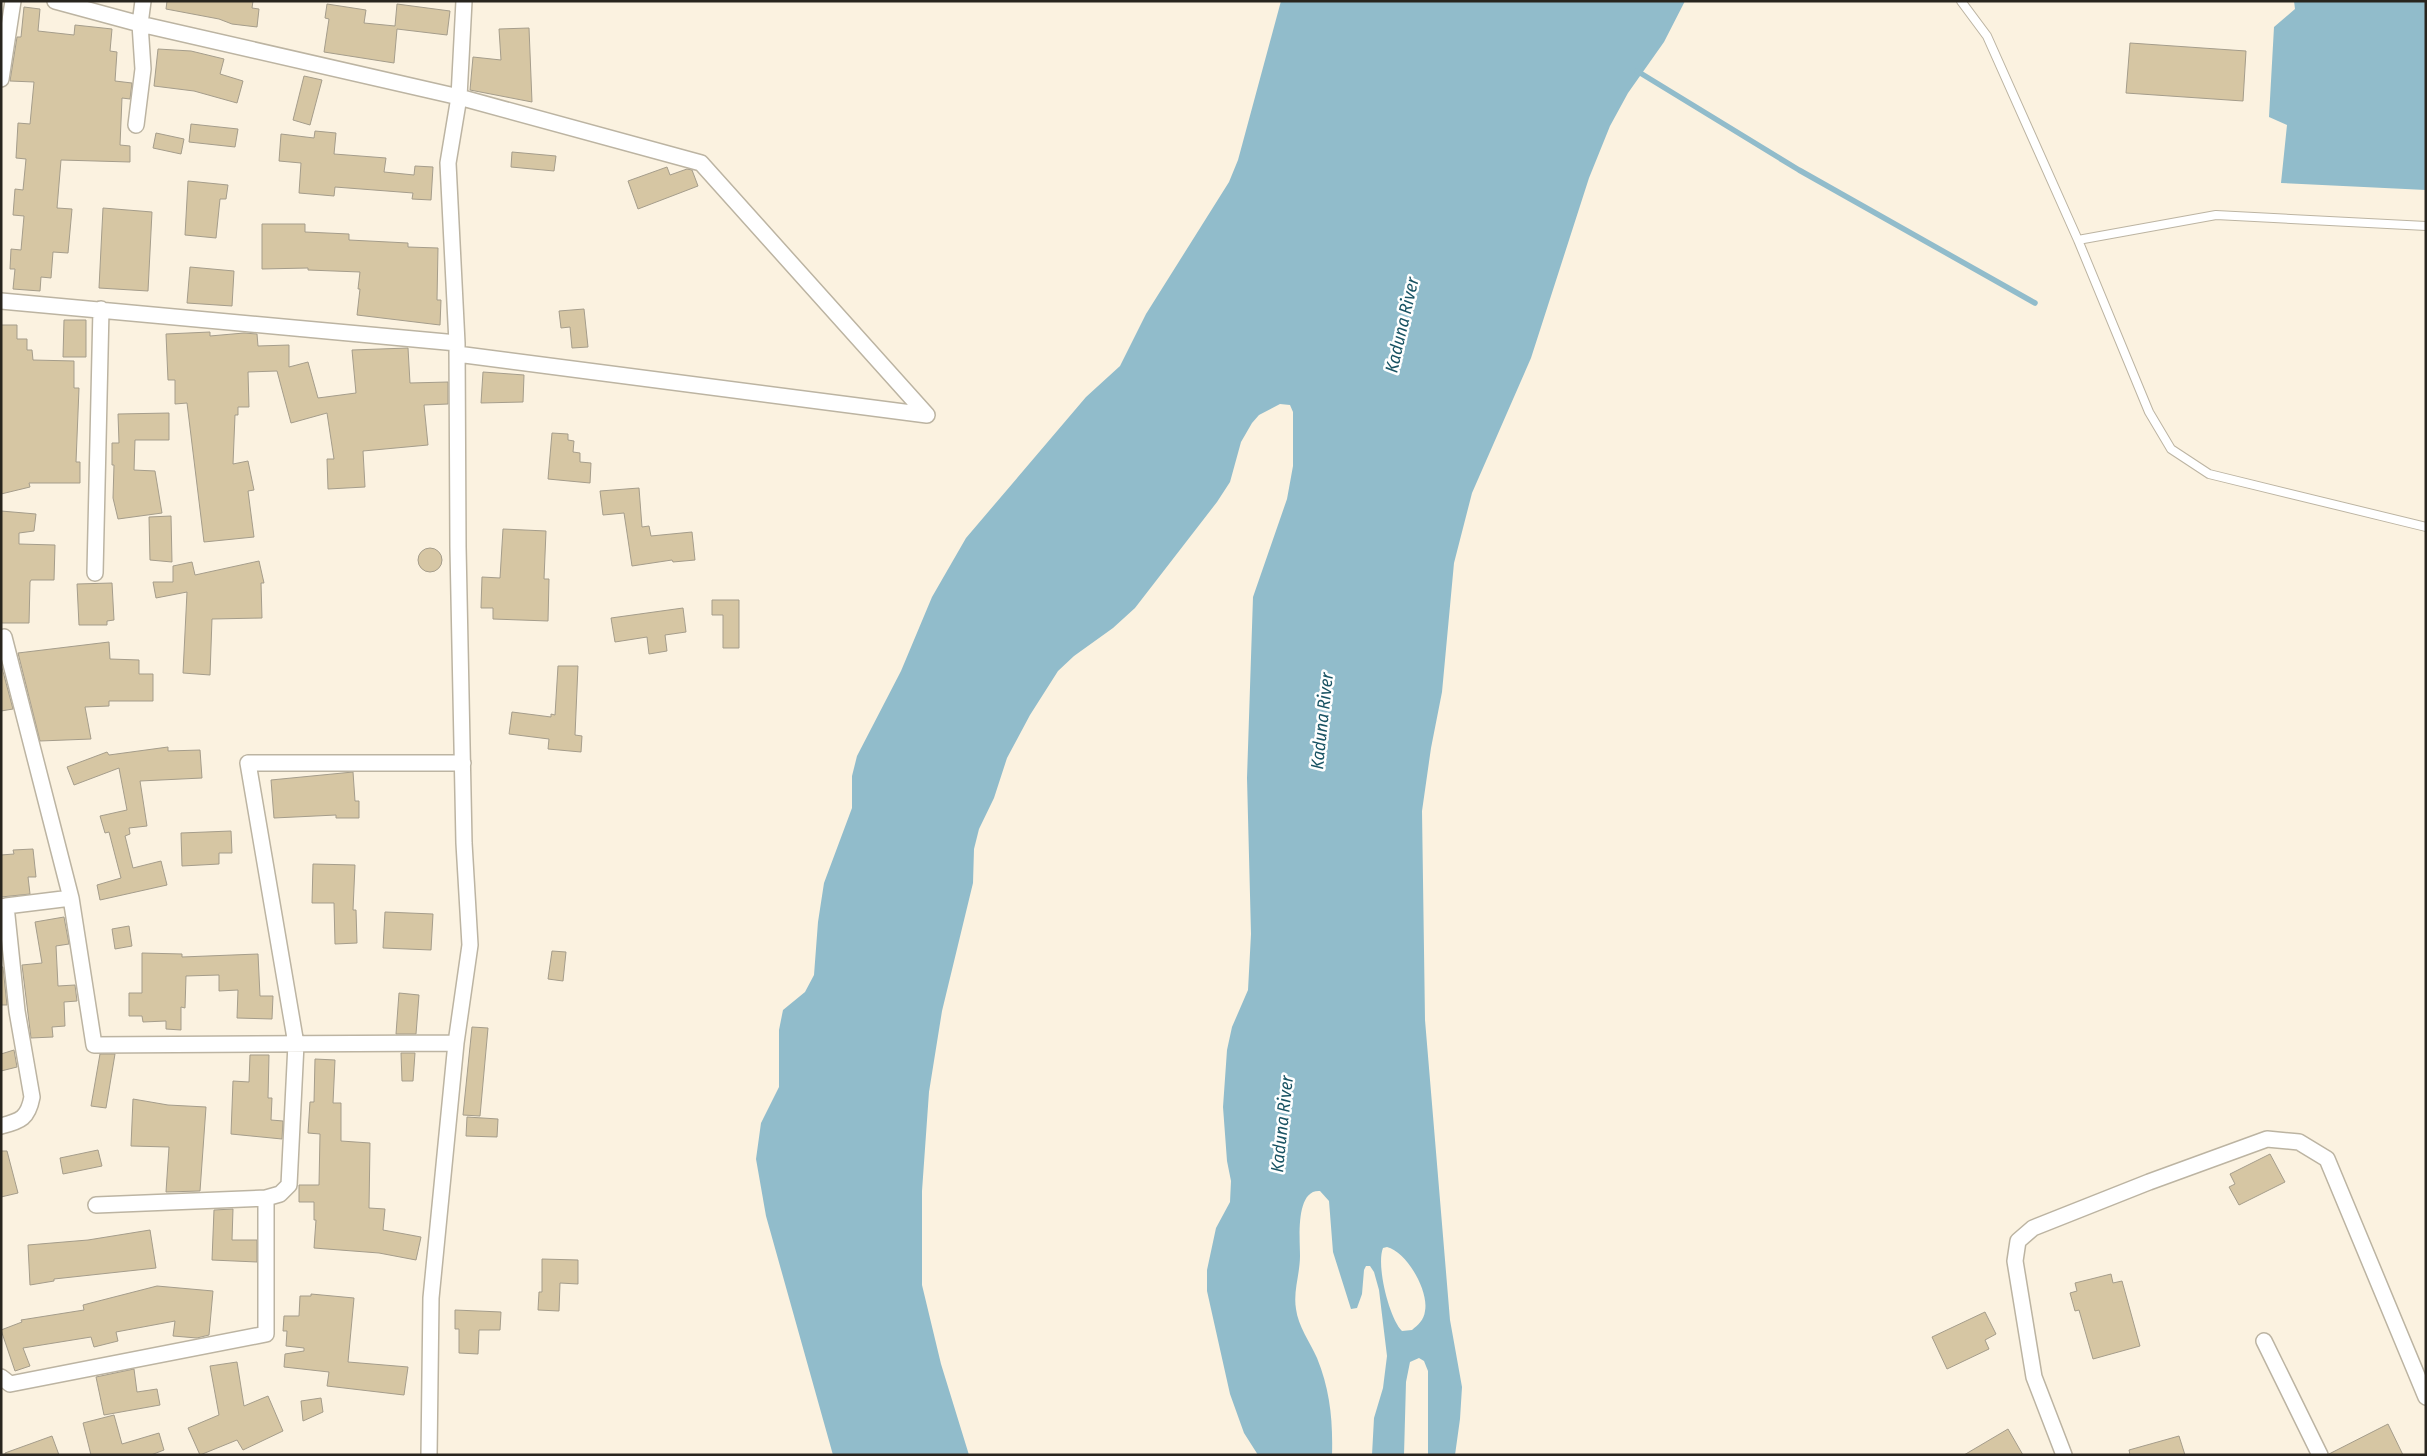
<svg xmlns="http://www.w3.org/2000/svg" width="2427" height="1456" viewBox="0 0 2427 1456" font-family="'Fira Sans Condensed',sans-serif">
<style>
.water{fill:#91bccb;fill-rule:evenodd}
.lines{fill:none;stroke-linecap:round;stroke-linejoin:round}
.stream{stroke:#91bccb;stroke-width:5.5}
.building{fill:#d6c6a3;stroke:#a59d8b}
.service-casing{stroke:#bcb4a2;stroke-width:10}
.minor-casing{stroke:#bcb4a2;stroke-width:18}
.service{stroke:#fff;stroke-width:8}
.minor{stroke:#fff;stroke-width:15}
.labels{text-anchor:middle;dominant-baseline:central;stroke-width:5;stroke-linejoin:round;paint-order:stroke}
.water-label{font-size:18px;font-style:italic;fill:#195363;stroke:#fff}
</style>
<rect width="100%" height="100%" fill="#fbf2e0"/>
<path class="water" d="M1281,1H1685L1664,42L1628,93L1610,126L1589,178L1531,358L1472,493L1454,563L1442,692L1431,748L1422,811L1425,1020L1450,1320L1462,1387L1460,1419L1455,1455H1428V1371L1424,1361L1419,1358L1410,1362L1406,1382L1404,1455H1372L1374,1418L1383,1388L1387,1356L1379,1290L1374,1272L1370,1266H1366L1364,1270L1362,1294L1357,1308L1351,1309L1333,1252L1329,1201L1320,1191C1295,1189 1300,1240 1300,1256C1300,1274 1293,1291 1296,1309C1298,1326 1310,1342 1317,1358C1330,1390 1333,1420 1332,1455H1258L1244,1433L1230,1394L1207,1291V1270L1216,1228L1230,1202L1231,1181L1227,1161L1223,1107L1227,1050L1232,1027L1248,990L1251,934L1247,778L1253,597L1287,499L1293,466V412L1290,405L1280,404L1259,415L1252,423L1241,442L1230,482L1217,502L1135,608L1113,628L1074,656L1058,671L1030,715L1007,758L994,798L979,829L974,849L973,883L942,1011L929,1092L922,1191V1285L941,1364L969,1455H833L766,1216L756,1159L761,1123L779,1087V1030L783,1010L805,992L814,975L818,922L824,883L852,808V776L857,756L901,671L932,597L966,538L1086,397L1120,366L1146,314L1229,182L1238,160ZM1387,1247C1407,1252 1429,1291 1425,1311C1424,1320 1418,1325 1412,1330L1402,1331C1389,1318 1376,1265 1383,1248Z
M2294,1H2426V190L2281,183L2287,125L2269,117L2274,27L2295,9Z"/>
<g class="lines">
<path class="stream" d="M1637,71L1799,170L2035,303"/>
</g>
<path class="building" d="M167,1H253L252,8L259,9L257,27L232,24L219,19L166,9Z
M327,4L366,10L364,23L395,26L397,4L450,11L447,35L397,29L394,63L324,52L329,19L325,18Z
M24,7L40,9L38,31L74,35L75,25L112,29L110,51L117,52L115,81L132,83L130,99L122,98L120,145L130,146V162L61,160L57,208L72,209L68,253L53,252L51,278L41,277L40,291L13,289L15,269H10L11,249L21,250L24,216L13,215L15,189L23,190L26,159L16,158L18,123L30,124L34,82L10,81L17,37H21Z
M529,28L532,102L470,90L473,57L501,60L499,29Z
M2130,43L2246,51L2243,101L2126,93Z
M158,49L191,51L224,59L220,74L243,81L237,103L194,91L154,86Z
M304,76L322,80L310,125L293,120Z
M191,124L238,129L235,147L189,142Z
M315,131L336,133L334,154L386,158L384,172L414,175L415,166L433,167L431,200L412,199L413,193L335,187L334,196L299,193L301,163L279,161L281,134L314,138Z
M156,133L184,139L181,154L153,148Z
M512,152L556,156L554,171L511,167Z
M667,167L670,175L687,169L692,170L698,186L638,209L628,181Z
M188,181L228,185L226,199H220L216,238L185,235Z
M103,208L152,212L148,291L99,288Z
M262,224H305V232L349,234V240L408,243V247L438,248L437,300H441L440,325L357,315L360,289H358L360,272L308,270V268L262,269Z
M190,267L234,271L232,306L187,303Z
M584,309L588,347L572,348L570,327L561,328L559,311Z
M64,320H86V357H63Z
M1,325H17V339H27V350H32L33,360L74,361V388H79L76,462H80V483H29L30,487L1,494Z
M210,332V336L244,333L257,334L258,346L289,345V367L308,362L318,398L356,393L352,350L408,348L410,383L448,382V404L424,405L428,445L363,451L365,487L328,489L327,459H334L327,413L291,423L277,371L248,372L249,407H238V415H235L233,464L248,461L254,490L248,491L254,537L204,542L187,403L175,404V380H168L166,334Z
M483,372L524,375L523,402L481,403Z
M169,413V440H135L134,470L155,471L162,513L118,519L113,498L114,465H112V443H119L118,414Z
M552,433L568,434V440L574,441L573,452L580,453V462L591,463L590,483L548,479Z
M639,488L642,527L649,526L651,536L692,532L695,560L673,562L672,560L632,566L624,513L603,515L600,491Z
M1,511L36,514L34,531L19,533V544L55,545L54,580H31L30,582L29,623H1Z
M171,516L172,562L150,560L149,517Z
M503,529L546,531L544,579H549L548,621L493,619V608H481L482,577L500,578Z
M418 560a12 12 0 1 1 24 0a12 12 0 1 1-24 0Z
M259,561L264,583H261L262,618L212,619L210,675L183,673L187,592L156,598L153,582H173V566L192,562L195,575Z
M112,583L114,620L107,621V625H79L77,584Z
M712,600H739V648H723V615H712Z
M683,608L686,632L665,635L667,651L649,654L647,637L615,642L611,618Z
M109,642L110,659L139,660V674H153V701H109V706L85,707L91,739L40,741L18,653Z
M1,664L13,709L1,711Z
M558,666H578L575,735L582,736L581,752L548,749L549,739L509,734L512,712L551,717V714L555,715Z
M168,747V751L200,750L202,778L140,781L147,826L129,828L130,834L125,836L133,868L161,861L167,885L100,900L97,885L121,878L109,832L105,833L100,816L127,810L119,768L74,785L67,767L107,752L109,755Z
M353,772L355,801H359V818H336V815L274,818L271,780Z
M231,831L232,853H219V864L182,866L181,833Z
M33,849L36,877H28L30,894L1,897V855L14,854L13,850Z
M313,864L355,865L353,910H356L357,943L335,944L334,903H312Z
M385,912L433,914L431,950L383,948Z
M64,917L69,944L56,946L58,986L75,985L77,1001L64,1002L65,1026L52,1027L53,1037L31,1038L22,965L42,963L35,922Z
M129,926L132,946L115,949L112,929Z
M552,951L566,952L563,981L548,979Z
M142,953L182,954V957L258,954L260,996H273L272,1019L237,1018L238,990L219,991V975L186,976L185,1008L181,1007V1030L166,1029V1021L143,1022L142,1016H129V993H142Z
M1,967H3L7,1005H1Z
M399,993L419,995L416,1034H396Z
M472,1027L488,1028L480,1116L463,1115Z
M14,1050L17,1067L1,1071V1054Z
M401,1053H415L413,1081H402Z
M100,1054H115L106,1108L91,1106Z
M250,1055H269L268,1098H272L271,1120L283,1121L282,1139L231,1134L233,1081L249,1082Z
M315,1059L335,1060L333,1103H341V1141L370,1143L369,1208L385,1209L383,1230L421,1237L416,1260L379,1253L314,1248L316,1220H314V1202H299V1185H319L320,1134L308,1133L310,1102H314Z
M133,1099L168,1105L206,1107L200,1191L166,1192L169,1147L131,1146Z
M467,1117L498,1119L497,1137L466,1136Z
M98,1150L102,1166L63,1174L60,1158Z
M1,1151H7L18,1193L1,1197Z
M2270,1154L2285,1182L2239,1205L2229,1187L2235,1184L2230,1174Z
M233,1209L232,1240H257V1262L212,1260L214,1210Z
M150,1230L156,1268L54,1279V1281L30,1285L28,1245L88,1240Z
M542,1259L578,1260V1284L560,1283L559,1311L538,1310L539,1292H542Z
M2111,1274L2113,1283L2122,1281L2140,1346L2093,1359L2079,1310L2075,1311L2070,1293L2077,1291L2075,1283Z
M157,1286L213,1291L209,1335L197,1338L173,1336L175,1321L116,1332L118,1341L94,1347L91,1337L23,1348L30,1366L15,1371L1,1330L22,1322L21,1320L84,1310L83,1305Z
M311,1294L354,1298L348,1362L408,1367L404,1395L327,1386L329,1372L284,1367L285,1354L304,1351V1348L286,1346L287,1331H283L284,1316H299L300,1296H311Z
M455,1310L501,1312L500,1330H479L478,1354L459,1353V1329H455Z
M1985,1312L1996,1334L1985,1340L1989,1349L1947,1369L1932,1337Z
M237,1362L244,1406L268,1396L283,1431L243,1450L237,1440L200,1455L188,1428L219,1415L210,1366Z
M134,1369L137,1392L157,1389L160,1405L104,1415L96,1377Z
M321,1398L323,1412L303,1421L301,1401Z
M114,1415L122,1444L159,1433L164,1450L151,1455H91L83,1423Z
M2388,1424L2403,1455H2329V1454Z
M2008,1429L2023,1455H1964Z
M52,1436L59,1455H5V1453Z
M2179,1436L2185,1455H2130L2129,1450Z"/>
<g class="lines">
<g class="service-casing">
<path id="service" d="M1961,1L1987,36L2078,240L2149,412L2171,449L2209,474L2426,527
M2078,240L2216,215L2426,226"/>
</g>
<g class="minor-casing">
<path id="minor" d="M55,1L140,24L459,97L701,163L927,415L457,354
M1,79L13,1
M136,125L143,69L140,24L143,1
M1,301L457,343
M95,573L101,309
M1,638L4,637L71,898
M6,906L71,898L94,1045L456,1043
M1,907L6,906L17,1011L32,1097C28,1118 21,1121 1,1126
M96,1205L266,1198L280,1194L289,1185L296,1044L248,763H463
M2264,1341L2320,1455
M1,1377L10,1384L266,1334V1198
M429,1455L431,1298L456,1043L470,945L464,843L458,547L457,343L448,163L459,97L464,1
M2064,1455L2034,1377L2015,1261L2018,1241L2033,1228L2149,1182L2267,1139L2299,1142L2327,1159L2426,1397"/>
</g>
<use href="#service" class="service"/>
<use href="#minor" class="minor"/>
</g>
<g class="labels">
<g class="water-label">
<text transform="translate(1402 325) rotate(-77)">Kaduna River</text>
<text transform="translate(1322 721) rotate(-84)">Kaduna River</text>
<text transform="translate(1282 1124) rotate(-84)">Kaduna River</text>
</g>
</g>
<rect width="2427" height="1456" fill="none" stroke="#28251e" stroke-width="5"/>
</svg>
